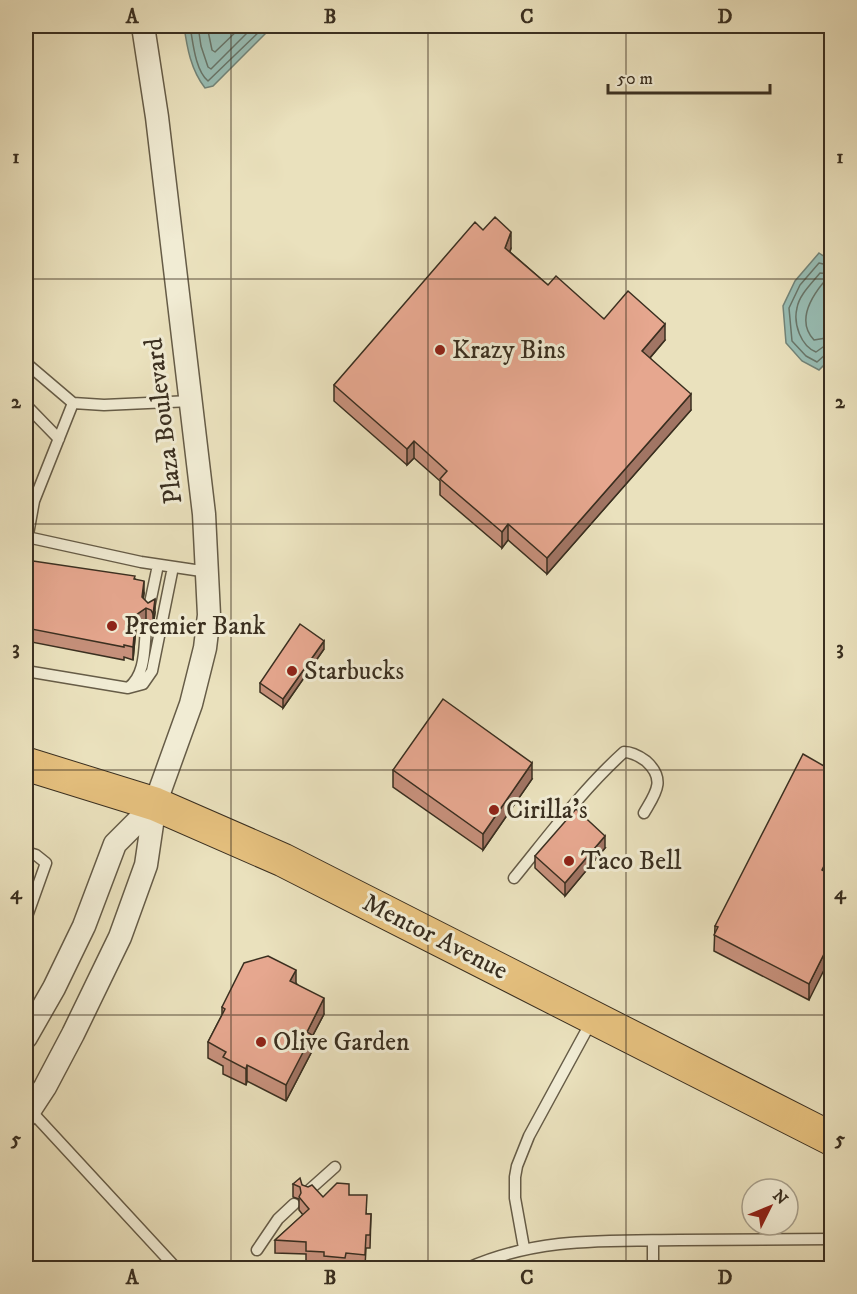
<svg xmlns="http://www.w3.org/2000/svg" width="857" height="1294" viewBox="0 0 857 1294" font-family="'IM FELL DW Pica',serif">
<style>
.water{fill:#98bdb4;stroke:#728479;stroke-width:1.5}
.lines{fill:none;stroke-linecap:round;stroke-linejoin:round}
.shore{stroke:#69766a;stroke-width:1.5}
.lane-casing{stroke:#665c47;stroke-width:13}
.street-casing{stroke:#665c47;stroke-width:25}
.primary-casing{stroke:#3a2f20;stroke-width:35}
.lane{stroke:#f1ecd4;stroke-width:10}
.street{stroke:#f1ecd4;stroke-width:22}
.primary{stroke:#e5c07e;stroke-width:33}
.wall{fill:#c6907b;stroke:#3a2f20;stroke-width:1.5}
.shaded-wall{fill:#a17564;stroke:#3a2f20;stroke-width:1.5}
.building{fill:#e6a78f;stroke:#3a2f20;stroke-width:1.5}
.grid{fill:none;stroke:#3a2f20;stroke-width:1.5;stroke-opacity:0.55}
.poi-dot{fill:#8f2418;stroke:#f1ecd4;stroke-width:2}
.labels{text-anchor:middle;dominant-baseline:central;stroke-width:6;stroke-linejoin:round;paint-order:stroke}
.poi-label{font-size:26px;fill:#3a2f20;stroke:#f1ecd4;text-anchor:start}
.street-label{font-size:26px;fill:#3a2f20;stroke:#f1ecd4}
.neatline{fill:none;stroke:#3a2f20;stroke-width:2}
.grid-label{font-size:20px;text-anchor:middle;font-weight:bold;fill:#3a2f20}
</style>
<rect width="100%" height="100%" fill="#eae1bd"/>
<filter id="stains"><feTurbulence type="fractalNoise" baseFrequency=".00333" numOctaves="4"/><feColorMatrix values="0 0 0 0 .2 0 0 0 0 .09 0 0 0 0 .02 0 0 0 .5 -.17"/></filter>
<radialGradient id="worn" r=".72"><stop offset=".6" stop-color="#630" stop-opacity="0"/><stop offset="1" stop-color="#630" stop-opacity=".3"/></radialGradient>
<path class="water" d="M184,26H273L213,86L205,88C191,70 187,48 184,26Z
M819,253L831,261L832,357L819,370L802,361L786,343L783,306L795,281Z"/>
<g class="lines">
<path class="shore" d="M190,26C193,42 195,70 208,81L265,26
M198,26L201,46L208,67L211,69L254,26
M207,26L212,50L215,52L242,26
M832,266L819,263L800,285L789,308L792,341L806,356L817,362L826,354L832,353
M832,274L820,273C812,283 799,295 797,308C793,324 801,346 816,352L823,347L832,346
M832,283H823C810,299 797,322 814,340L832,337"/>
<g class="lane-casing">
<path id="lane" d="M26,363L73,403L104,405L191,401
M26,405L59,439
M27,537L141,562L208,572
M26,545L34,501L73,403
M149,608L158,565
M26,671L128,688L143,684L152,671L173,567
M128,688C146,675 144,648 146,628
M26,852L36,855L46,863L26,919
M514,878C549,835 583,789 624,752C632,752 639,756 646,761C667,780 655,794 644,813
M30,1110L176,1268
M307,1192L335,1167
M524,1248L515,1198V1177L517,1166L529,1136L591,1022
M257,1250L278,1219L294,1204
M468,1268C538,1237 605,1241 680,1240C730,1240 781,1239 832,1239
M653,1268V1241"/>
</g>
<g class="street-casing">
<path id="street" d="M26,1037L54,988L84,926L115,844L155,804
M26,1116L45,1087L73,1034L120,937L146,865L155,804L191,704L205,648L209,615L204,514L157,117L143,26"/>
</g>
<g class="primary-casing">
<path id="primary" d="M26,764L155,804L283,860L832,1139"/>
</g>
<use href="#lane" class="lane"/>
<use href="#street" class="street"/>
<use href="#primary" class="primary"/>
</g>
<path class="wall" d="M483,230L511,248L510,252L548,285L604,319L665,340L650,358L691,410L547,574L508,540L502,548L440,495V481L414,458L407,465L334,401V385Z
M135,579L144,593L143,599L155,612L153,627L151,622L146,621L136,627L133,660L124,657V660L26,641V611Z
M324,649L283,708L260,692V683Z
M393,770L532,779L483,850L393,787Z
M605,848L565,896L535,868V856Z
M831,869L829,874L809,1000L714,951L715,926Z
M296,983L324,1014L312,1037V1051L286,1101L247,1081L246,1085L223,1074V1066L208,1058V1042L222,1015V1007Z
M293,1184L302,1185L323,1197L349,1195L367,1214H371L370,1248H366L365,1267L346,1265L345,1269H324V1265L306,1264V1254L275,1253V1240L303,1215L299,1210V1199L293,1197Z"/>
<path class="shaded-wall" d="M511,232V248L505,264V248Z
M665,324V340L642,367V351Z
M691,394V410L547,574V558Z
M414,441V458L407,465V449Z
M508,524V540L502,548V532Z
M144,581V593L142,610V597Z
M155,599V612L153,627V614Z
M146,608V621L136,627L133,660V647L136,615Z
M324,641V649L283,708V699Z
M532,763V779L483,850V834Z
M605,836V848L565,896V883Z
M831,852V869L822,887V870Z
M831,940V956L809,1000V984Z
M296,970V986L290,981Z
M324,998V1014L312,1037V1051L286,1101V1085L307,1032Z
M247,1065V1081L246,1085V1069Z"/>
<path class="building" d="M495,217L511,232L505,248L548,285L556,276L604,319L628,291L665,324L642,351L691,394L547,558L508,524L502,532L440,479L447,471L414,441L407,449L334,385L475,222L483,230Z
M33,561L135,576L134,579L144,581L142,597L148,603L155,599L153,614L151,610L146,608L136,615L133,647L124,645V647L26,628V611Z
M300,624L324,641L283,699L260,683Z
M443,699L532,763L483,834L393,770Z
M803,754L831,770V852L822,870L831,875V940L809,984L714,935L718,927L715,926Z
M576,809L605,836L565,883L535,856Z
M268,956L296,970L290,981L324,998L307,1032L312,1035L286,1085L247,1065L246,1069L223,1057L226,1052L208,1042L225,1009L222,1007L244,963Z
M300,1178L302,1185L308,1187L312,1185L323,1197L337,1183L349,1184V1195H367L366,1214H371L370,1235H366L365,1255L346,1253L345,1258L324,1256V1252L306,1251V1242L275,1240L309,1209L299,1197L301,1193L300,1187L293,1184Z"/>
<path class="grid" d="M231,26V1268M428,26V1268M626,26V1268M26,279H832M26,524H832M26,770H832M26,1015H832"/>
<g class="poi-dot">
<circle cx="440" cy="350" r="6"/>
<circle cx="112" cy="626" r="6"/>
<circle cx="292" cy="671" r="6"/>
<circle cx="494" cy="810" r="6"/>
<circle cx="569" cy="861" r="6"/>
<circle cx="261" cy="1042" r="6"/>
</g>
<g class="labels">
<g class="poi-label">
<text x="452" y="350">Krazy Bins</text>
<text x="124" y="626">Premier Bank</text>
<text x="304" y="671">Starbucks</text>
<text x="506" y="810">Cirilla's</text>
<text x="581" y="861">Taco Bell</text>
<text x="273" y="1042">Olive Garden</text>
</g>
<g class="street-label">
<text transform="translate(164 421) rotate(-97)">Plaza Boulevard</text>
<text transform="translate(435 937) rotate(27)">Mentor Avenue</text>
</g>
</g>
<rect width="857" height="1294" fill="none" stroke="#eae1bd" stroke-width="66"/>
<g transform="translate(770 1207) rotate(47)"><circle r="28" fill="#f1ecd4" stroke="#a8a08c" stroke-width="1.5"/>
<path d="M0-4.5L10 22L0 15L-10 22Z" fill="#8f2418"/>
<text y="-9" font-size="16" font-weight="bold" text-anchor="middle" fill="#3a2f20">N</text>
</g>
<path d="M608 84v9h162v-9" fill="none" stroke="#3a2f20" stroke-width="3"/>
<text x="617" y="84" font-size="18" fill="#3a2f20" stroke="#f1ecd4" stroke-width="4.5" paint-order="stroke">50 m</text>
<rect x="33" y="33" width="791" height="1228" class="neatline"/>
<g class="grid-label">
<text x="132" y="23">A</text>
<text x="330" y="23">B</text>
<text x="527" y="23">C</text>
<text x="725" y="23">D</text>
<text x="16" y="163">1</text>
<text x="840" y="163">1</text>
<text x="16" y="408">2</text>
<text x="840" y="408">2</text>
<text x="16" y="654">3</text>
<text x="840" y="654">3</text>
<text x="16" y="899">4</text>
<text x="840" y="899">4</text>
<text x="16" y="1145">5</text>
<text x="840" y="1145">5</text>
<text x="132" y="1284">A</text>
<text x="330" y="1284">B</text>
<text x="527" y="1284">C</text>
<text x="725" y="1284">D</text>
</g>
<rect width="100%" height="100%" filter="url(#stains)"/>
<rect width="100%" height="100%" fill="url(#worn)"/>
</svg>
